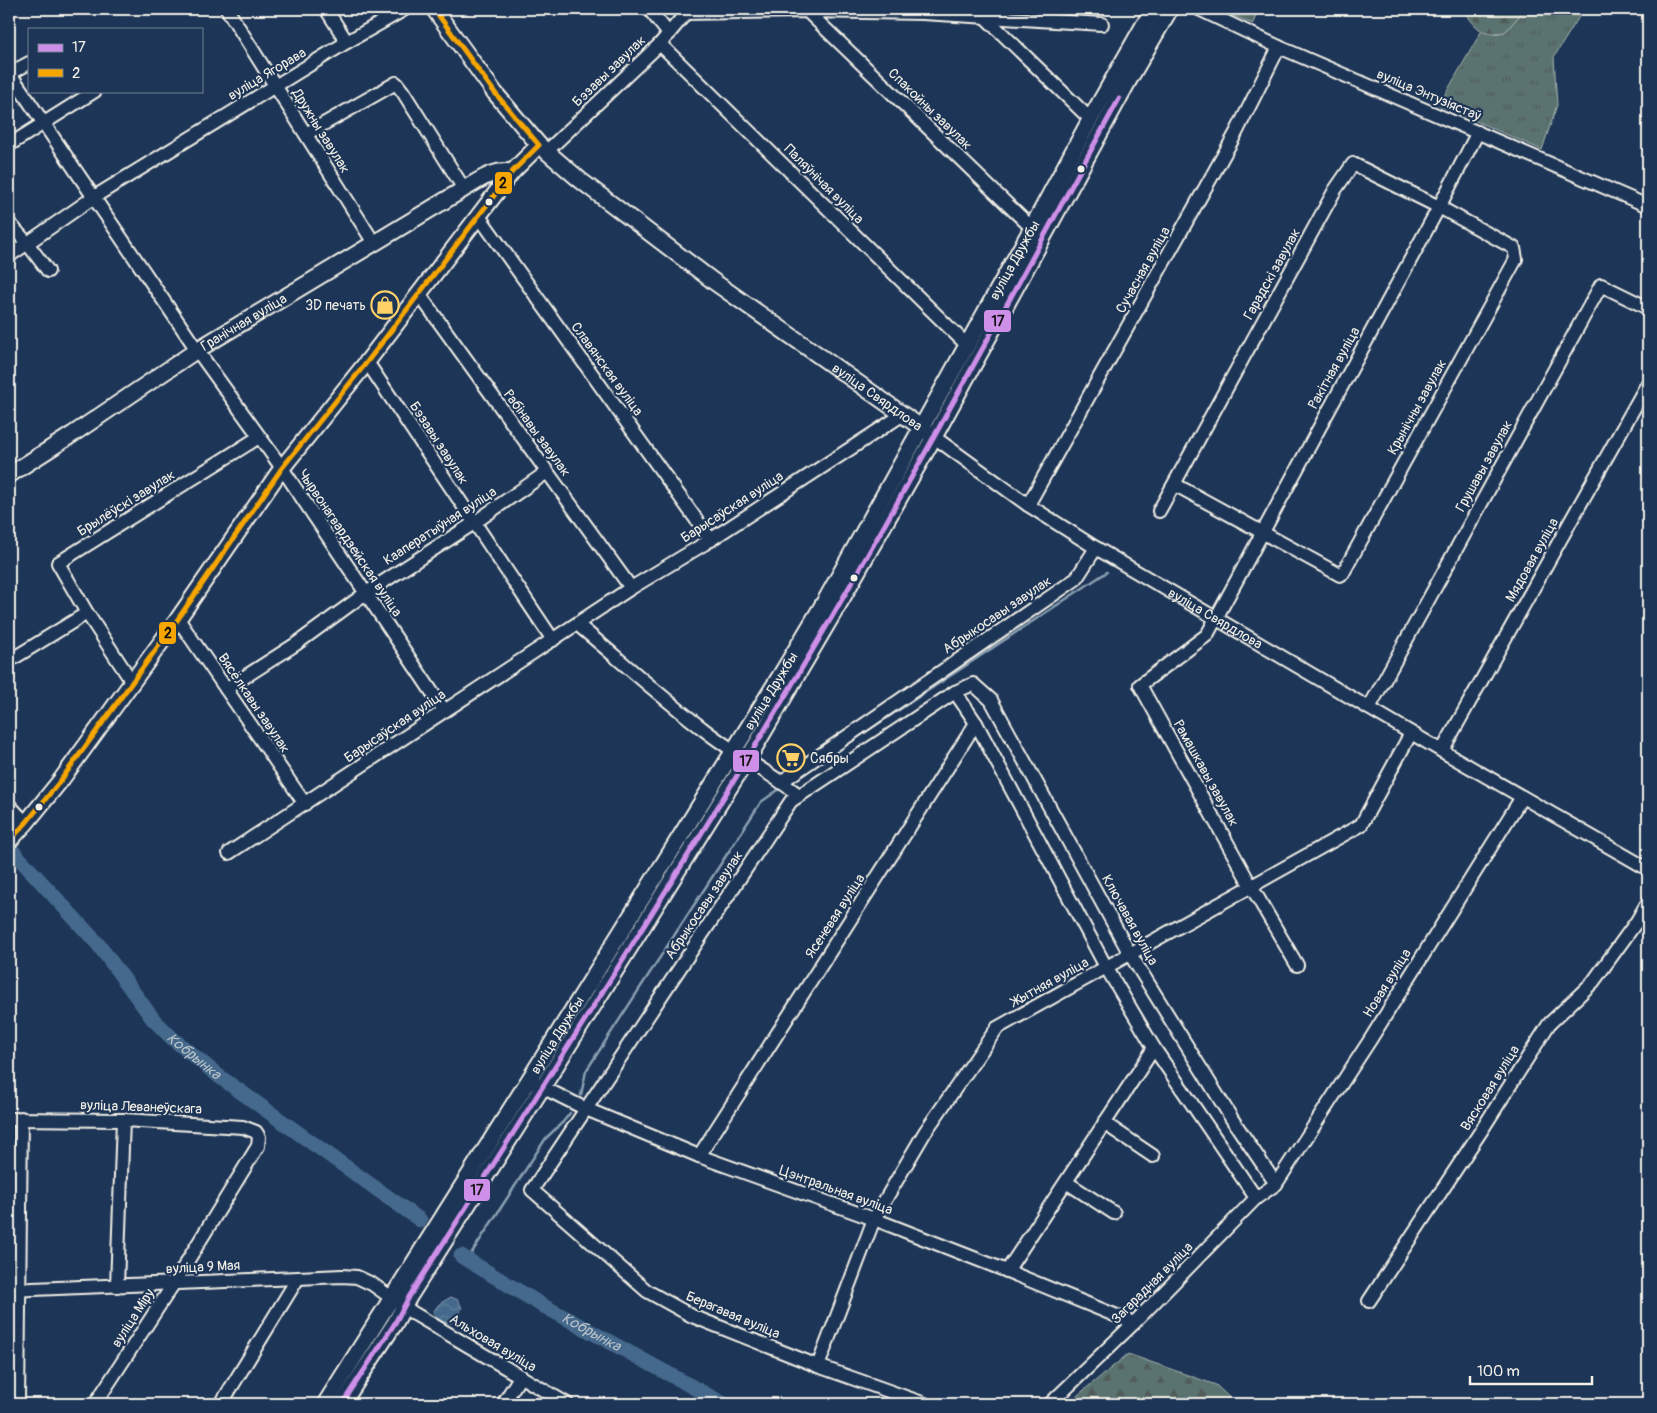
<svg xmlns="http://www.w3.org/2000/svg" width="1657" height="1413" viewBox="0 0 1657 1413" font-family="Pangolin,sans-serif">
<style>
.grass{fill:url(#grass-tufts);stroke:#a7b2ac}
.forest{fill:url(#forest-firs);stroke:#a7b2ac}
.water{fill:url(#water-waves);stroke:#8a9fb1}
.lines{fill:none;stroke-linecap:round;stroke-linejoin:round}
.stream{stroke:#8a9fb1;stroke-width:2.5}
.river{stroke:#44698c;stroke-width:15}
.minor-casing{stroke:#f4f1e8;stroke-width:16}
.major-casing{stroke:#f4f1e8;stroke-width:19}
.minor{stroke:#1d3557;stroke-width:12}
.major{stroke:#1d3557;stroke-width:15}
.bus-1-casing{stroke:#1d3557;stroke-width:9}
.bus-2-casing{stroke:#1d3557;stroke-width:9}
.bus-1{stroke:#ce8fe9;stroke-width:5}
.bus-2{stroke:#f7a600;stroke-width:5}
.bus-dot{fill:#f4f1e8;stroke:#1d3557;stroke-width:2}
.labels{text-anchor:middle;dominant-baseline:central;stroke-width:4.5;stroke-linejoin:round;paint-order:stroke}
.street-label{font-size:14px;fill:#f4f1e8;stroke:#1d3557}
.poi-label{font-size:14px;fill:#f4f1e8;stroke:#1d3557;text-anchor:end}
.water-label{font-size:15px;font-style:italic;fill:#b6c1c8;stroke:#1d3557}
.line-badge{stroke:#1d3557;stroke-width:2}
.pale-badge-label{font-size:14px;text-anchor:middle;font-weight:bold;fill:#111}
</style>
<defs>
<pattern id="grass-tufts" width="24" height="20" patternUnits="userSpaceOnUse" patternTransform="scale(1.25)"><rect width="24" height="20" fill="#5a7370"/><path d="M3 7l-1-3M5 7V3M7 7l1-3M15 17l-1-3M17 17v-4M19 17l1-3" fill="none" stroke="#515b59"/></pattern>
<pattern id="forest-firs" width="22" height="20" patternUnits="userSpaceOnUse" patternTransform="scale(1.25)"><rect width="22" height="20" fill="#5a7370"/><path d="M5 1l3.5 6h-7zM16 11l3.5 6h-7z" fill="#515b59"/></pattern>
<pattern id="water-waves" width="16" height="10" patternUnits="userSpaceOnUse" patternTransform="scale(1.25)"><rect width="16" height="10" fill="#44698c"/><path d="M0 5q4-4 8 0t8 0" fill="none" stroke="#607f9c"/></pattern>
</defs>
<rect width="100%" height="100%" fill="#1d3557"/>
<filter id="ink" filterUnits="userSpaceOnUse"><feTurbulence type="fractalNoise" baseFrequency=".02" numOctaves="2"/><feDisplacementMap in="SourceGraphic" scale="10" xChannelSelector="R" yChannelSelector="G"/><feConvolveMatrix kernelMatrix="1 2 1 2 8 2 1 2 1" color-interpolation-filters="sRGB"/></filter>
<g filter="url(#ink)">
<path class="grass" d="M1218,9H1258L1253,24Z
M1525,9H1584L1554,57L1557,105L1542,150L1439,105L1481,32L1493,34L1505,32Z"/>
<path class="forest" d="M1462,9H1525L1505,32C1478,36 1477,27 1462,9Z
M1128,1354L1216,1385L1236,1404H1067Z"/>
<path class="water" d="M451,1297L458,1300L462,1308L458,1317L451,1323C443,1322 436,1320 433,1312L439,1304Z"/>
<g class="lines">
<path class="stream" d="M28,235L44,224
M843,747L1107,572
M581,1095L586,1071L761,802L781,788
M467,1260L546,1138L563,1122L570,1113"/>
<g class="river">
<path id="s1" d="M9,847L98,944L153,1019L173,1039L220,1077L420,1220"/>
<path id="s2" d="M461,1256L540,1304L724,1404"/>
</g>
<g class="minor-casing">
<g id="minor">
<path d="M227,9L374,243"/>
<path d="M326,9L347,42"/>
<path d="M649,9L669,34"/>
<path d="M1199,9L1279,47L1648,206"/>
<path d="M807,11L1032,228"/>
<path d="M686,13L807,11L923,13L1102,24"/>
<path d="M985,17L1084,113L1091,118"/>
<path d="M660,44L967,345"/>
<path d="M9,72L197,350L282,468L444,710"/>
<path d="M9,74L29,63"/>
<path d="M306,134L396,83L403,92L464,189"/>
<path d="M9,145L95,91"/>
<path d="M547,151L660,44L686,13L687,9"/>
<path d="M478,215L711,540"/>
<path d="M12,226L27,243L48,271"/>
<path d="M9,256L94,197L347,42L405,9"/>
<path d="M419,294L631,588"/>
<path d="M367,362L553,640"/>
<path id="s3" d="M934,437L1028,505L1096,548L1442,751L1648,869"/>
<path d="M1028,505L1236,133L1279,47"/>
<path d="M1159,511L1174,484L1335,190L1353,164L1439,207L1514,248L1516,259L1343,573L1340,575L1174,484"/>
<path d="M87,613L132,682"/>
<path d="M178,619L305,804"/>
<path d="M577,624C620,660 662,698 707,732C737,755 770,773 799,795"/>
<path d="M9,661L87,613L58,563L259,437"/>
<path d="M226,689L296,644L366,593L474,523L547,472"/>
<path d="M1369,708L1601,285L1648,308"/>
<path d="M976,723L1106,967L1154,1048L1256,1198"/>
<path d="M1442,751L1648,383"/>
<path d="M781,782L1076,579L1096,548"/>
<path d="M9,805L26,823"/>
<path d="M229,853L631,588L704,544L902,415"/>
<path d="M1297,965L1251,886L1140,685L1207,635L1439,207L1478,132"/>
<path d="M534,1083L586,1109L699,1156L874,1219L1007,1271L1134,1323"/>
<path d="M9,1119L123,1120L243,1127L256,1132L259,1137L258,1146L174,1283L95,1404"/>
<path d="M1104,1123L1153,1156"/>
<path d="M699,1156L976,723L955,692"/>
<path d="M1066,1182L1114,1213"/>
<path d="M1007,1271L1154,1048"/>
<path d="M117,1286L123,1120"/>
<path d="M9,1290L298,1278L342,1276L357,1277L372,1284L413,1313L567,1404"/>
<path d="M1369,1301L1483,1128L1549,1024L1593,982L1637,921L1648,902"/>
<path d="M818,1366L874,1219L925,1132L997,1028L1361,825L1411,733"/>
<path d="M18,1404L21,1118"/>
<path d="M221,1404L298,1278"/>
<path d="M503,1404L520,1377"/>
<path d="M925,1404L818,1366L692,1316L647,1291L532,1190L791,801L955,692L973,684L991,700L1130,954L1232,1119L1276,1184"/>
<path d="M1050,1404L1134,1323L1256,1198L1276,1184L1370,1040L1522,797"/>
</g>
</g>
<g class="major-casing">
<g id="major">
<path id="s4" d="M434,9L495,93L539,145L580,180L713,281L929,433"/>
<path id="s5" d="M9,475L73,434L197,350L464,189C480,180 493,169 512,172"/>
<path d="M9,841L26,823L61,780L178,619L282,468L367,362L512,172L539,145"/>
<path id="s6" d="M325,1404L529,1080L782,673L828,596L1032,228L1091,118L1153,9"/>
<path d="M342,1404L395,1323L409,1297L542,1088L756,745L840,602L934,437L1130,78L1170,9"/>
</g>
</g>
<use href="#minor" class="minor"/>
<use href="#major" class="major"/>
<g class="bus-1-casing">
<path id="bus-1" d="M342,1404L395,1323L409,1297C525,1114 643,931 755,746C884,535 1000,316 1119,99"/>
</g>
<g class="bus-2-casing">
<path id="bus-2" d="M9,841L26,823L61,780L178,619L282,468L367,362L512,172L539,145L495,93L434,9"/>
</g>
<use href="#bus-1" class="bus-1"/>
<use href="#bus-2" class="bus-2"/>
</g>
</g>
<defs>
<g id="shop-ring" transform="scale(1.4375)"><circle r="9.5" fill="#1d3557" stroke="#ffd166" stroke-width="1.5"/><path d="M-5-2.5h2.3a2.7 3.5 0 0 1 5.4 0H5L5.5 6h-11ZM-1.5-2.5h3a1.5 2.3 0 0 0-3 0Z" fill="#ffd166"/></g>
<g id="supermarket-ring" transform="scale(1.4375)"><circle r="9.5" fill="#1d3557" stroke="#ffd166" stroke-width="1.5"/><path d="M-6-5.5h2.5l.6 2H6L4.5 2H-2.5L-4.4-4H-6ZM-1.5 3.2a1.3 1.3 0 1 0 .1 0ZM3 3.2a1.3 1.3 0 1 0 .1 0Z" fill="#ffd166"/></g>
</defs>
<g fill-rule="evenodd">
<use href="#shop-ring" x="385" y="305"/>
<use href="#supermarket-ring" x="791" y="758"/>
</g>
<g class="bus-dot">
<circle cx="1081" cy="169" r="4.5"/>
<circle cx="489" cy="202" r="4.5"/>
<circle cx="854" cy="578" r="4.5"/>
<circle cx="39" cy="807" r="4.5"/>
</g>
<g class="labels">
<g class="street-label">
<text transform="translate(609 71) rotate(-44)">Бэзавы завулак</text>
<text transform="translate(267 74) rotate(-31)">вуліца Ягорава</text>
<text transform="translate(1429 95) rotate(23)">вуліца Энтузіястаў</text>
<text transform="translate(930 109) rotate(44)">Спакойны завулак</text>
<text transform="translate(321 131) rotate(58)">Дружны завулак</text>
<text transform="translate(824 184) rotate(45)">Паляўнічая вуліца</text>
<text stroke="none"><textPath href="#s6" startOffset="1336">вуліца Дружбы</textPath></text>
<text transform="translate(1143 270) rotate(-61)">Сучасная вуліца</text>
<text transform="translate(1272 274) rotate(-61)">Гарадскі завулак</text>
<text stroke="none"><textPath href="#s5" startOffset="280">Гранічная вуліца</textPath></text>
<text transform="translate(1334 368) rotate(-61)">Ракітная вуліца</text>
<text transform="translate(607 369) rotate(54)">Славянская вуліца</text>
<text stroke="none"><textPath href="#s4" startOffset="594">вуліца Свярдлова</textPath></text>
<text transform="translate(1417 407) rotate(-61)">Крынічны завулак</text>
<text transform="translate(537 433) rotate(54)">Рабінавы завулак</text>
<text transform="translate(439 443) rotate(57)">Бэзавы завулак</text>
<text transform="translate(1484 466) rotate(-61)">Грушавы завулак</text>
<text transform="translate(126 503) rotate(-32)">Брылёўскі завулак</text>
<text transform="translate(732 507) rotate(-33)">Барысаўская вуліца</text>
<text transform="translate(440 526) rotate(-33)">Кааператыўная вуліца</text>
<text transform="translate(350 543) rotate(56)">Чырвонагвардзейская вуліца</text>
<text transform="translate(1532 560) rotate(-61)">Мядовая вуліца</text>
<text transform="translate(997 615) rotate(-34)">Абрыкосавы завулак</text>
<text stroke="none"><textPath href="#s3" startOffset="335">вуліца Свярдлова</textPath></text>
<text stroke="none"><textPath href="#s6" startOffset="841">вуліца Дружбы</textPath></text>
<text transform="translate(254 703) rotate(56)">Вясёлкавы завулак</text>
<text transform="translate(395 726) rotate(-34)">Барысаўская вуліца</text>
<text transform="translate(1206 773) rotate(61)">Рамашкавы завулак</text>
<text transform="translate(704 905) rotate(-56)">Абрыкосавы завулак</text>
<text transform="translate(835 916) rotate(-57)">Ясеневая вуліца</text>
<text transform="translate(1130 920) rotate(61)">Ключавая вуліца</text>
<text transform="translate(1050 982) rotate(-29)">Жытняя вуліца</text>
<text transform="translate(1387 983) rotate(-58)">Новая вуліца</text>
<text stroke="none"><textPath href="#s6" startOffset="436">вуліца Дружбы</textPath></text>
<text transform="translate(1490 1088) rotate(-58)">Вясковая вуліца</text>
<text transform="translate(141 1107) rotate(2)">вуліца Леванеўскага</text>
<text transform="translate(836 1190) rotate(20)">Цэнтральная вуліца</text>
<text transform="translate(203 1267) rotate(-3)">вуліца 9 Мая</text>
<text transform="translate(1152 1283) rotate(-45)">Загарадная вуліца</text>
<text transform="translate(733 1315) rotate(23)">Берагавая вуліца</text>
<text transform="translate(133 1318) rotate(-57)">вуліца Міру</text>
<text transform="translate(493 1343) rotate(31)">Альховая вуліца</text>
</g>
<g class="poi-label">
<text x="366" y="305">3D печать</text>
<text x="810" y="758" text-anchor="start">Сябры</text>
</g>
<g class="water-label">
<text stroke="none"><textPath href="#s1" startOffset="280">Кобрынка</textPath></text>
<text stroke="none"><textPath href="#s2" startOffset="151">Кобрынка</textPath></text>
</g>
</g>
<g class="line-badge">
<rect x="494" y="171" width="19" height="24" rx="5" fill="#f7a600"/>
<rect x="983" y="309" width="29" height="24" rx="5" fill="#ce8fe9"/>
<rect x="158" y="621" width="19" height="24" rx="5" fill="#f7a600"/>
<rect x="732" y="749" width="28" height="24" rx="5" fill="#ce8fe9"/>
<rect x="463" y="1178" width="28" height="24" rx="5" fill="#ce8fe9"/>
</g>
<g class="pale-badge-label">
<text x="503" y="188">2</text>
<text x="998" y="326">17</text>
<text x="168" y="638">2</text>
<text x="746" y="766">17</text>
<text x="477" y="1195">17</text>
</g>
<rect width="1657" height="1413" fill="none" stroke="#1d3557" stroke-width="30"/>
<rect x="15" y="15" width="1627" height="1383" fill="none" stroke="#f4f1e8" stroke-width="2" filter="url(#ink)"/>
<rect x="28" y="28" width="175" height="65" fill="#1d3557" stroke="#738091"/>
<rect x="38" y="44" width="25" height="8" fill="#ce8fe9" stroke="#738091"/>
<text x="72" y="52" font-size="15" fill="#f4f1e8">17</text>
<rect x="38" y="69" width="25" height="8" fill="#f7a600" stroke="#738091"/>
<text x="72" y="78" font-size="15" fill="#f4f1e8">2</text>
<path d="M1470 1376v8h122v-8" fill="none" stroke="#f4f1e8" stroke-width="2.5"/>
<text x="1477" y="1376" font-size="15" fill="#f4f1e8" stroke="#1d3557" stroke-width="4" paint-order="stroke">100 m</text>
</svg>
